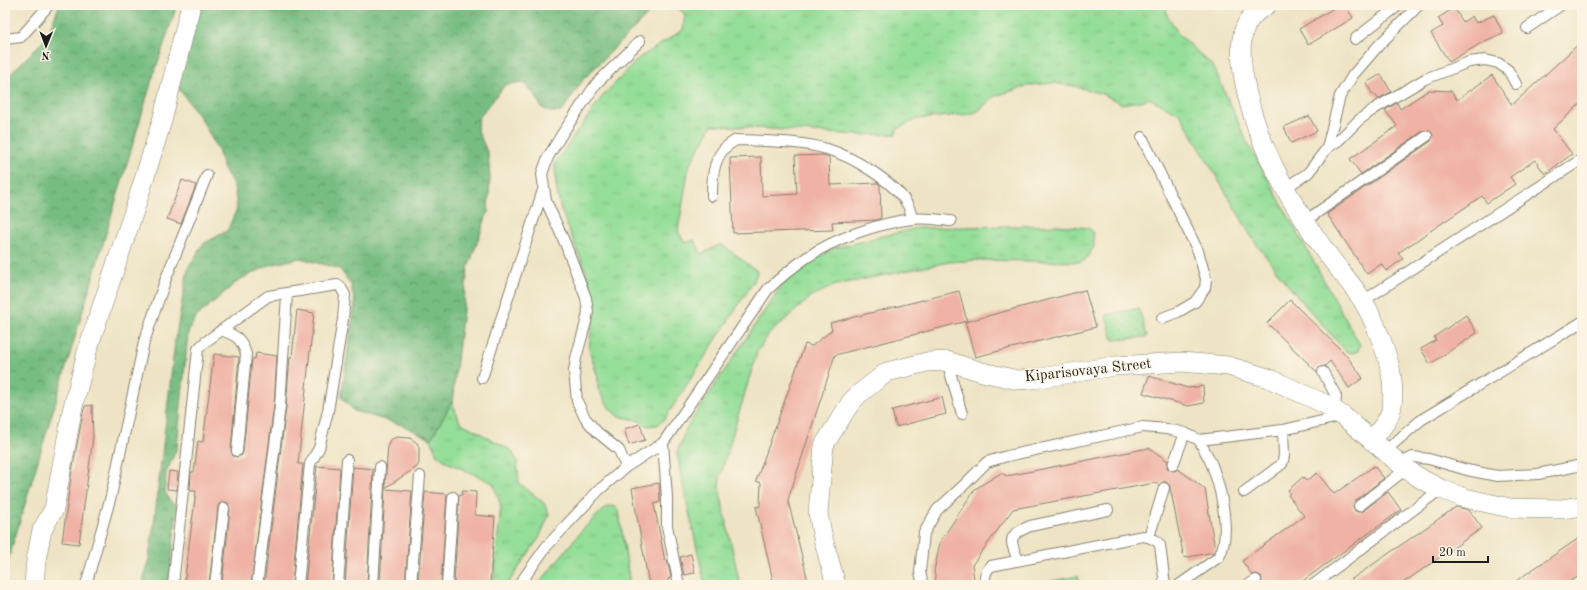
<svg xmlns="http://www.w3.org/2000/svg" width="1587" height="590" viewBox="0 0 1587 590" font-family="'Old Standard TT',serif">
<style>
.grass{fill:url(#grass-tufts);stroke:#587d5a}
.forest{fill:url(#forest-crowns);stroke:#4a6c4e}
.park{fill:url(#park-dots);stroke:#587d5a}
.pitch{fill:#94de99;stroke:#587d5a}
.building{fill:#efb2a5}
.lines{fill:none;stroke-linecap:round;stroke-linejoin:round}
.lane-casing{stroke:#858070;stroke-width:12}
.street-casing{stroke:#858070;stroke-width:20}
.lane{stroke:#fff;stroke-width:10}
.street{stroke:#fff;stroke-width:19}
.labels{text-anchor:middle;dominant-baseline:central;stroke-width:3;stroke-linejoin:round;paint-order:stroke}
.street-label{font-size:15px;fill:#1c1c1c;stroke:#fcf5e5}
</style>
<defs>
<pattern id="grass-tufts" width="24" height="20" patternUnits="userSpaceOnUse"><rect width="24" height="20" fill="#94de99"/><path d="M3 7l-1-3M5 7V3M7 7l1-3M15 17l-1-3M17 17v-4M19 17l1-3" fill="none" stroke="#7fbe83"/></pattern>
<pattern id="forest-crowns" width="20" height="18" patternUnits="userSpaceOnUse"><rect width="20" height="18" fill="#77bd81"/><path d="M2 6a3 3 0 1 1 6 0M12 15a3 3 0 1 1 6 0" fill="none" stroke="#619969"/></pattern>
<pattern id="park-dots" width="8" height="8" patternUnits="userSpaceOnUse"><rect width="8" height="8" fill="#94de99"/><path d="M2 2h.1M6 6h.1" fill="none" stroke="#7fbe83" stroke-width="1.8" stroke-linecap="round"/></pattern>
</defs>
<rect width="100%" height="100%" fill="#fcf5e5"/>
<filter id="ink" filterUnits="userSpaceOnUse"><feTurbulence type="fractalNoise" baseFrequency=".025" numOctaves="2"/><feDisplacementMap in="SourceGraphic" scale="8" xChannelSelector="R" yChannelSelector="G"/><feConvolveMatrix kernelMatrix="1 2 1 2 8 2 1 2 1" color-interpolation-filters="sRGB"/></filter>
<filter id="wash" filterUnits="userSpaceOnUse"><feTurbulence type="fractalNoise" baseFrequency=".012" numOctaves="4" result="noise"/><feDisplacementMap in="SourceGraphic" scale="16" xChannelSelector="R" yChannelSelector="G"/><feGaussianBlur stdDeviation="0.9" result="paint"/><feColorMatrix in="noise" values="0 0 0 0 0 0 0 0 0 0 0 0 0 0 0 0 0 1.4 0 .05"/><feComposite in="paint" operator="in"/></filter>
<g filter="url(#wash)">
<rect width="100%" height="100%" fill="#eee4c5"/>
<path class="grass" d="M676,5H1167L1166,13L1179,35L1213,66L1247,142L1360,345L1358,351L1352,353L1345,351L1286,283L1254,241L1180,114L1151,99L1122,104L1105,95L1074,86L1054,83L1031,85L995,96L978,111L971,114L917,119L897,129L896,134L857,135L712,125L689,166L678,231L685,243L694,240L702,254L721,244L756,270L757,273L754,281L664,420L657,425L648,426L637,420L618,416L610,409L598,389V378L589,349L594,309L586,272L561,210L556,186L555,163L602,97L639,58L683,30L685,15Z
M1058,225L1088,228L1093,232L1094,247L1085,260L1080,262L980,260L949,262L836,285L812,296L769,334L757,352L720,477L719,488L740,585H705L680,471L677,452L687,427L783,283L797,270L834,248L917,228Z
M452,402L460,422L512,451L517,461L519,483L544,503L549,515L539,538L507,585H493L501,506L493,483L449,463L437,455L431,439Z
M610,506L616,507L619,511L630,585H538L581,531L605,508Z"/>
<path class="forest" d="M59,5H177L152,80L5,571V82L17,67L48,36Z
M200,5H657L583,80L561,112H550L541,107L536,96L522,82L505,85L479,117L477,128L488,154L490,177L488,212L468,268L452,402L431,439L402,425L354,411L341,397L355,304L351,285L340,269L300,258L270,265L239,280L196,317L188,333L177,448L166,473L165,491L169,500L177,507L169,585H142L148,565L154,524L175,341L188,268L203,244L227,231L237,209L234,186L223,167L218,150L203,122L177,86L180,68Z"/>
<path class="park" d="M1139,308L1147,337L1113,340L1106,315Z"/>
<path class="pitch" d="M1078,576L1080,585H1037V584Z"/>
<g id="blocks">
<path class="building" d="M1339,5H1345L1353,18L1308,45L1299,29Z
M1454,8L1463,22L1472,16L1476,23L1494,15L1503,33L1483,42L1449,62L1431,33L1443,26L1438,18Z
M1582,41V102L1553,129L1572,154L1545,174L1535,160L1510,177L1515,184L1487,203L1482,196L1398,253L1403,259L1386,271L1381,264L1367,274L1327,214L1431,141L1433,136L1430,130L1423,131L1361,174L1350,159L1397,126L1385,110L1397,103L1400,109L1429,90L1451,91L1457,100L1492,75L1512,105Z
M1381,74L1391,92L1378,99L1375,94L1373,95L1366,83Z
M1309,116L1317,131L1291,143L1284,127Z
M823,155L829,157L830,185L878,183L880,185L881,218L876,220L832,222L833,230L733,233L730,158L761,157L762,196L797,194L795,156Z
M182,180L196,185L181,224L167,219Z
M1085,290L1096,327L975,357L965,322Z
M959,291L967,321L835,355L788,500L809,585H774L756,507L760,506L761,483L756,481L805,344L812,346L832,330L830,323Z
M1290,300L1346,355L1363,378L1349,388L1330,361L1325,366L1320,367L1317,372L1267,323Z
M297,310L314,313L298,464H303L292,585H264L286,407L290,357H292Z
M1466,315L1477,333L1430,364L1421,349L1436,340L1434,337Z
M256,353L277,356L274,405L251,585H222L230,509L228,503L224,502L219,504L218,507L209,585H184L196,491H190L191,472H194L198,441L203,442L214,354L239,357L231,450L233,456L237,457L242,455L243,452L252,359H255Z
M1149,376L1188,388L1203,386L1204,403L1188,406L1143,393Z
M942,397L946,414L896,427L892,410Z
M92,405L93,437L79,544L62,542L71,477L83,413L85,406Z
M640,424L645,440L629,445L624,429Z
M396,437L410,438L417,443L419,448V463L417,467L385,488L388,444L390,440Z
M1149,448L1168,461L1167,466L1168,469L1174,471L1178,469L1205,489L1215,550L1214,552L1184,558L1171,492L1170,491V486L1166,482H1163L1159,485L1155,483L1013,509L972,565L975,585H937L934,571L940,542L975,489L1001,473L1007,476Z
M317,466L340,468L332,585H305Z
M1374,466L1384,478L1355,501L1353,507L1354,510L1357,512L1363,511L1388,492L1401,510L1297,585H1260L1262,580L1261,576L1256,574L1252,575L1242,561L1304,516L1288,495L1290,493L1288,490L1303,477L1306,481L1317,473L1334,494Z
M353,467L373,469L367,585H345Z
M169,471L178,472L177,490L167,489Z
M659,483L660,502L654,504L665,561L667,560L671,578L668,579L669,585H649L632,488Z
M385,489L412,491L405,585H380Z
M462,491L476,492L475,515L495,517L490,585H454L459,495H462Z
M425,492L447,494L441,585H418Z
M1456,507L1469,510L1482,528L1400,585H1343Z
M1582,536V574L1565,585H1510Z
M691,554L695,573L684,575L680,557Z"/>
</g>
</g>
<g filter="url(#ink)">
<use href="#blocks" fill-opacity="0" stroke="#858070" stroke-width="1"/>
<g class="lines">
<g class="lane-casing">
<path id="lane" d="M1527,28L1561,5
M5,39L21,37L49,5
M1355,39L1399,5
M1142,137L1198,251L1206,279L1205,288L1195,302L1178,312L1162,318
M1327,148L1339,140L1359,120L1374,109L1425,79L1469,62L1485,60L1498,63L1508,70L1516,84
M1285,188L1308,173L1327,148L1340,96L1353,75L1379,45L1419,5
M712,196C712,180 713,162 723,150C726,146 732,143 736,140C765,141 799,141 827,149C851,156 895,182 907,204C910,208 911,214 912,219
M1305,221L1427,136
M1363,301L1582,159
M221,330C237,336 241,338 246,354L237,451
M947,361L962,414
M1323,372L1336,396L1335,410
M482,378L543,190
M663,443L667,497V526L679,585
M1385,451L1421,420L1582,322
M1400,464L1413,457L1429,459L1467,470L1497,476L1538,474L1582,465
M1173,465L1185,433L1199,440
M626,467L619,450L597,432L585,418L577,401L574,371L576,358L586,322L588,312L586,298L565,243L546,201L542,174L548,157L562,134L596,84L640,41
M1244,492L1282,464L1284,456L1283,430
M1359,506L1406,469
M1149,537L1164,488
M1018,560C1009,538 1008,536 1030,526L1108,510
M86,585L111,496L144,342L165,281L207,175
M173,585L198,349L204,343L268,296L337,285L340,286L345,295L343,319L328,411L319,448L310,464L298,585
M215,585L224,508
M257,585L280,406L287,294
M338,585L347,460
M373,585L380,467
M411,585L420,476
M447,585L453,497
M519,585L546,547L599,490L626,467L663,443L768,289C780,278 793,267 806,258C833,239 879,223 912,219C924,217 939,220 951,221
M923,585L920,572L924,533L937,510L961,488L987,462L1007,456L1143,427L1167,429L1185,433
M986,585C984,576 985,572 991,566L1143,536C1150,537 1156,539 1160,545L1165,585
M1179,585L1219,557C1231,536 1222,493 1214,471C1211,460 1204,450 1199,440L1283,430L1343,416
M1248,585L1256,580
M1313,585L1441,489"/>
</g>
<g class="street-casing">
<path id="street" d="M1267,5C1239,19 1239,45 1243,73C1253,139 1288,199 1326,252C1338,269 1352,284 1363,301C1374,319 1390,358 1392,380C1393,391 1394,405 1389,416C1385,425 1377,433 1372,441
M34,585L36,560L42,530L54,509L72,411L88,348L137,202L162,121L191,5
M836,585L823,538L818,513L824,445L851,402L859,394L887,372L927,362L947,361L982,372L1018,380L1034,379L1115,366L1182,362L1228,366L1268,378L1325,404L1343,416L1406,469L1423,480L1441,489L1465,498L1510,508L1562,509L1582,506"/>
</g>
<use href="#lane" class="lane"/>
<use href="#street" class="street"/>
</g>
</g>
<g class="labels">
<g class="street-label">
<text transform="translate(1088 371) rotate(-6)">Kiparisovaya Street</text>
</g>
</g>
<rect width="1587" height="590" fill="none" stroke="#fcf5e5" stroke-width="20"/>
<g transform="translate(46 46) rotate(181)" stroke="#fcf5e5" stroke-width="3" paint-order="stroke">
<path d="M0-3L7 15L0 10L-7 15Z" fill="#1c1c1c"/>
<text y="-6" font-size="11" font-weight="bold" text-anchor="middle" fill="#1c1c1c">N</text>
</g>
<path d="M1433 556v6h55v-6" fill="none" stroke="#1c1c1c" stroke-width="2"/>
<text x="1439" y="556" font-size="12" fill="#1c1c1c" stroke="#fcf5e5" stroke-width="3" paint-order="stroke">20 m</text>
</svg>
